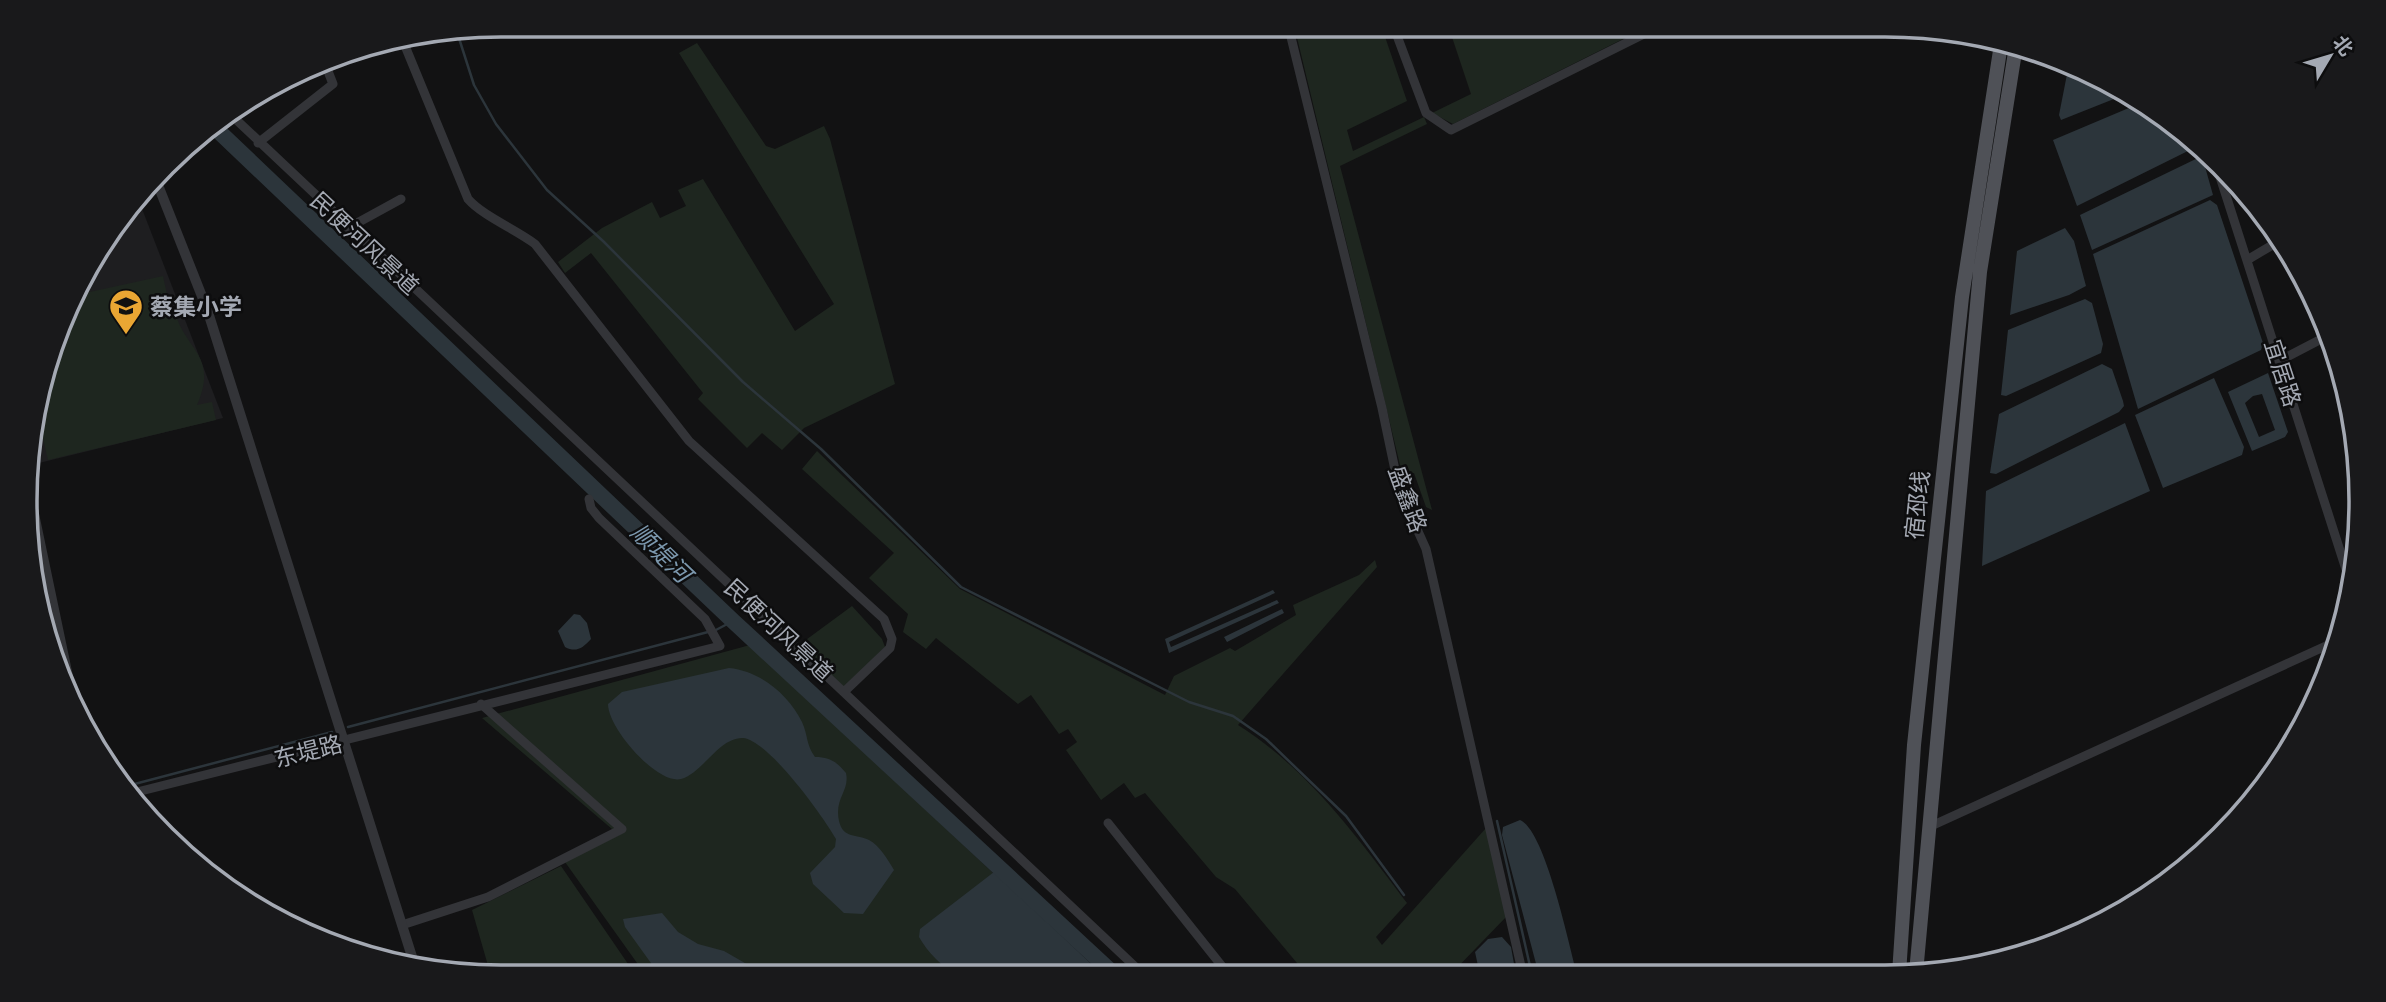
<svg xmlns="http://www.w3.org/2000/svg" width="2386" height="1002" viewBox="0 0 2386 1002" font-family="Raleway,'Noto Sans SC',sans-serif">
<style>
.built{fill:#1e1e20}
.green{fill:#1e261f}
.water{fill:#2c353b;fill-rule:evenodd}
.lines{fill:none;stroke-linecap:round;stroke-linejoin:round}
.stream{stroke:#2c353b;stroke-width:2.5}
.river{stroke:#2c353b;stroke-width:16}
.minor{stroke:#333438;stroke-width:9}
.tertiary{stroke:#333438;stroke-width:10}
.primary{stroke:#4f5157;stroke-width:14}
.labels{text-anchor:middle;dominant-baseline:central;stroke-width:5;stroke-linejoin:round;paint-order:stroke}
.street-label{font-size:23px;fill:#a4a9b3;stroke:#0d0d0e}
.poi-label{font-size:23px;font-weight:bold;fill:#a4a9b3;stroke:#0d0d0e;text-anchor:start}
.water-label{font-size:24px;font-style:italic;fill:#7c98ae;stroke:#0d0d0e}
.rim{fill:none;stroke:#a4a9b3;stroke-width:3.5}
</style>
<rect width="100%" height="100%" fill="#121213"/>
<path class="built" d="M139,201L223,418L39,463L32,428L34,408L88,263Z"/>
<path class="green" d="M1294,25H1381L1407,101L1347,130L1353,151L1424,117L1427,124L1340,166L1432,510L1426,507L1414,473H1402Z
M1448,25H1651L1453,124L1432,113L1471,94Z
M697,43L766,146L775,149L824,126L830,139L895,384L804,428L782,450L762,433L747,448L698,399L703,393L591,253L565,273L558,262L602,228L652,202L660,218L686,206L678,190L703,179L795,331L834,304L679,53Z
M163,276L171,313L175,312C184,349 219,355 197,405L212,402L216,420L48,460L42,434L32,421L34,408L58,343L69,340L65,323L76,295Z
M817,451L960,589L1165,695L1174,676L1230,648L1235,651L1296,615L1293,605L1359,575L1375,560L1377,567L1238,725C1309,770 1357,837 1407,903L1376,937L1382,945L1486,828L1507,916L1450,975H1307L1235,889L1216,877L1145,793L1135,798L1124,783L1101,800L1066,750L1077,742L1068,729L1059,734L1031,695L1018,704L936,638L926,649L903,632L908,614L869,578L894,553L802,469Z
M852,606L882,639L885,647L844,687L799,645Z
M750,645L1103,976L647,977L565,862L619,835L482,718Z
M561,866L637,977L491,976L472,910Z"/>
<path class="water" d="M2069,64L2124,89L2129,93L2061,120L2059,115Z
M2143,102L2197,141L2198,146L2077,206L2053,140Z
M2202,156L2213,195L2092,250L2080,215Z
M2210,200L2217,205L2263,343L2261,350L2138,409L2093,254Z
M2065,228L2074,241L2086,286L2069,295L2010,315L2017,251Z
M2085,299L2092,303L2103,344L2101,353L2006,396L2001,395L2008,330Z
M2102,364L2112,369L2123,401L2124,406L2119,412L1996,474L1990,473L1999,414Z
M2268,373L2288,432L2285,437L2252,451L2228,392ZM2262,394L2275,430L2259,437L2245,403L2253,396Z
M2214,378L2244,447L2242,455L2163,488L2135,415Z
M2125,423L2150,491L1982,566L1986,491Z
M1273,590L1275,593L1169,642L1171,647L1277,600L1279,603L1169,653L1165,639Z
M1282,609L1284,613L1227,642L1224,637Z
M574,614L580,615L587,623L591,639C583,648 576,653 565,647L558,631Z
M729,668C760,671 788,694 802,722C808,735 806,745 815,757C830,757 837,762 846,773C850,791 834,798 839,821C843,839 857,834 869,840C880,846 888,860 894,870L863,914L844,913L813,884L810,873L835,847L836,839C823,816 768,740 743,738C719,737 703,773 681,779C658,785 608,729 608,704L622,692Z
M1520,820C1545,830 1569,945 1577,974L1539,975L1502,835L1503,827Z
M994,872L1104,976H957C942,966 928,953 919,937L920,929Z
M662,913L678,932L698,944L724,951L769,977H661L625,927L623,919Z
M1502,937L1511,947L1516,975H1480L1475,952L1488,939Z"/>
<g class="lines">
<path class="stream" d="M457,32L474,85L496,124L547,190L603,241L743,382L821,449L961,587L1189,702L1233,716L1266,739L1346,816L1404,895
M714,631L733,621
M348,727L708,632
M127,786L332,732
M1497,821L1532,975"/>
<path class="river" d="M212,125L733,621L1116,976"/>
<path class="minor" d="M1288,25L1382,408L1399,489L1426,549L1523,975
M1393,25L1426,113L1451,130L1662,25
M403,41L468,199C483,216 515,229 535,244L689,441L884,619L892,639L890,648L845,691
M229,113L1145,976
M258,143L333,84L324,61
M2214,158L2352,588
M348,228L401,199
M2247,260L2281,240
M2279,361L2329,335
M27,478L73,698
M2344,559L2358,553
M133,793L720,646L705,619L599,518L591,508L589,499
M1108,823L1229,975
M1929,827L2339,640
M402,925L488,897L622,829L481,704"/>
<path class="tertiary" d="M156,180L207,309L414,963"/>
<path class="primary" d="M1916,973L1980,272L2016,46
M1899,974L1914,745L1962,297L2001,44"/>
</g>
<defs>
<g id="school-pin" transform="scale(1.75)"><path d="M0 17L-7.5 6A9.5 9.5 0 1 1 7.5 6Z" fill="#eaa633" stroke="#0d0d0e"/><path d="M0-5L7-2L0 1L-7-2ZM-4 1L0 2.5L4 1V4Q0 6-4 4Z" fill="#111"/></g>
</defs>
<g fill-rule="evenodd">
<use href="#school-pin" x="126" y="306"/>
</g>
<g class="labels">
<g class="street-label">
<text transform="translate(365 243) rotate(43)">民便河风景道</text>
<text transform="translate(2283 373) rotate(72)">宜居路</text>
<text transform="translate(1408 499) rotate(70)">盛鑫路</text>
<text transform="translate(1917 505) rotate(-84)">宿邳线</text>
<text transform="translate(779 630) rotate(43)">民便河风景道</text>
<text transform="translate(308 751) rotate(-14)">东堤路</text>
</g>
<g class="poi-label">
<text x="150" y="306">蔡集小学</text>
</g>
<g class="water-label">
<text transform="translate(661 553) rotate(44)">顺堤河</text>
</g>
</g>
<path d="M0 0H2386V1002H0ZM501 37H1885A464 464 0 0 1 2349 501V501A464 464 0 0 1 1885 965H501A464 464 0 0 1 37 501V501A464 464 0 0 1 501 37Z" fill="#19191b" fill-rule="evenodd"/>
<path class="rim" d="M501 37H1885A464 464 0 0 1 2349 501V501A464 464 0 0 1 1885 965H501A464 464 0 0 1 37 501V501A464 464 0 0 1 501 37Z"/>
<g transform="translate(2330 56) rotate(52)" stroke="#0d0d0e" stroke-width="5" paint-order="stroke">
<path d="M0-5L12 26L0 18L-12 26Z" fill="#a4a9b3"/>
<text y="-10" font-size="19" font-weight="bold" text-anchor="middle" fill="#a4a9b3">北</text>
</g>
</svg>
